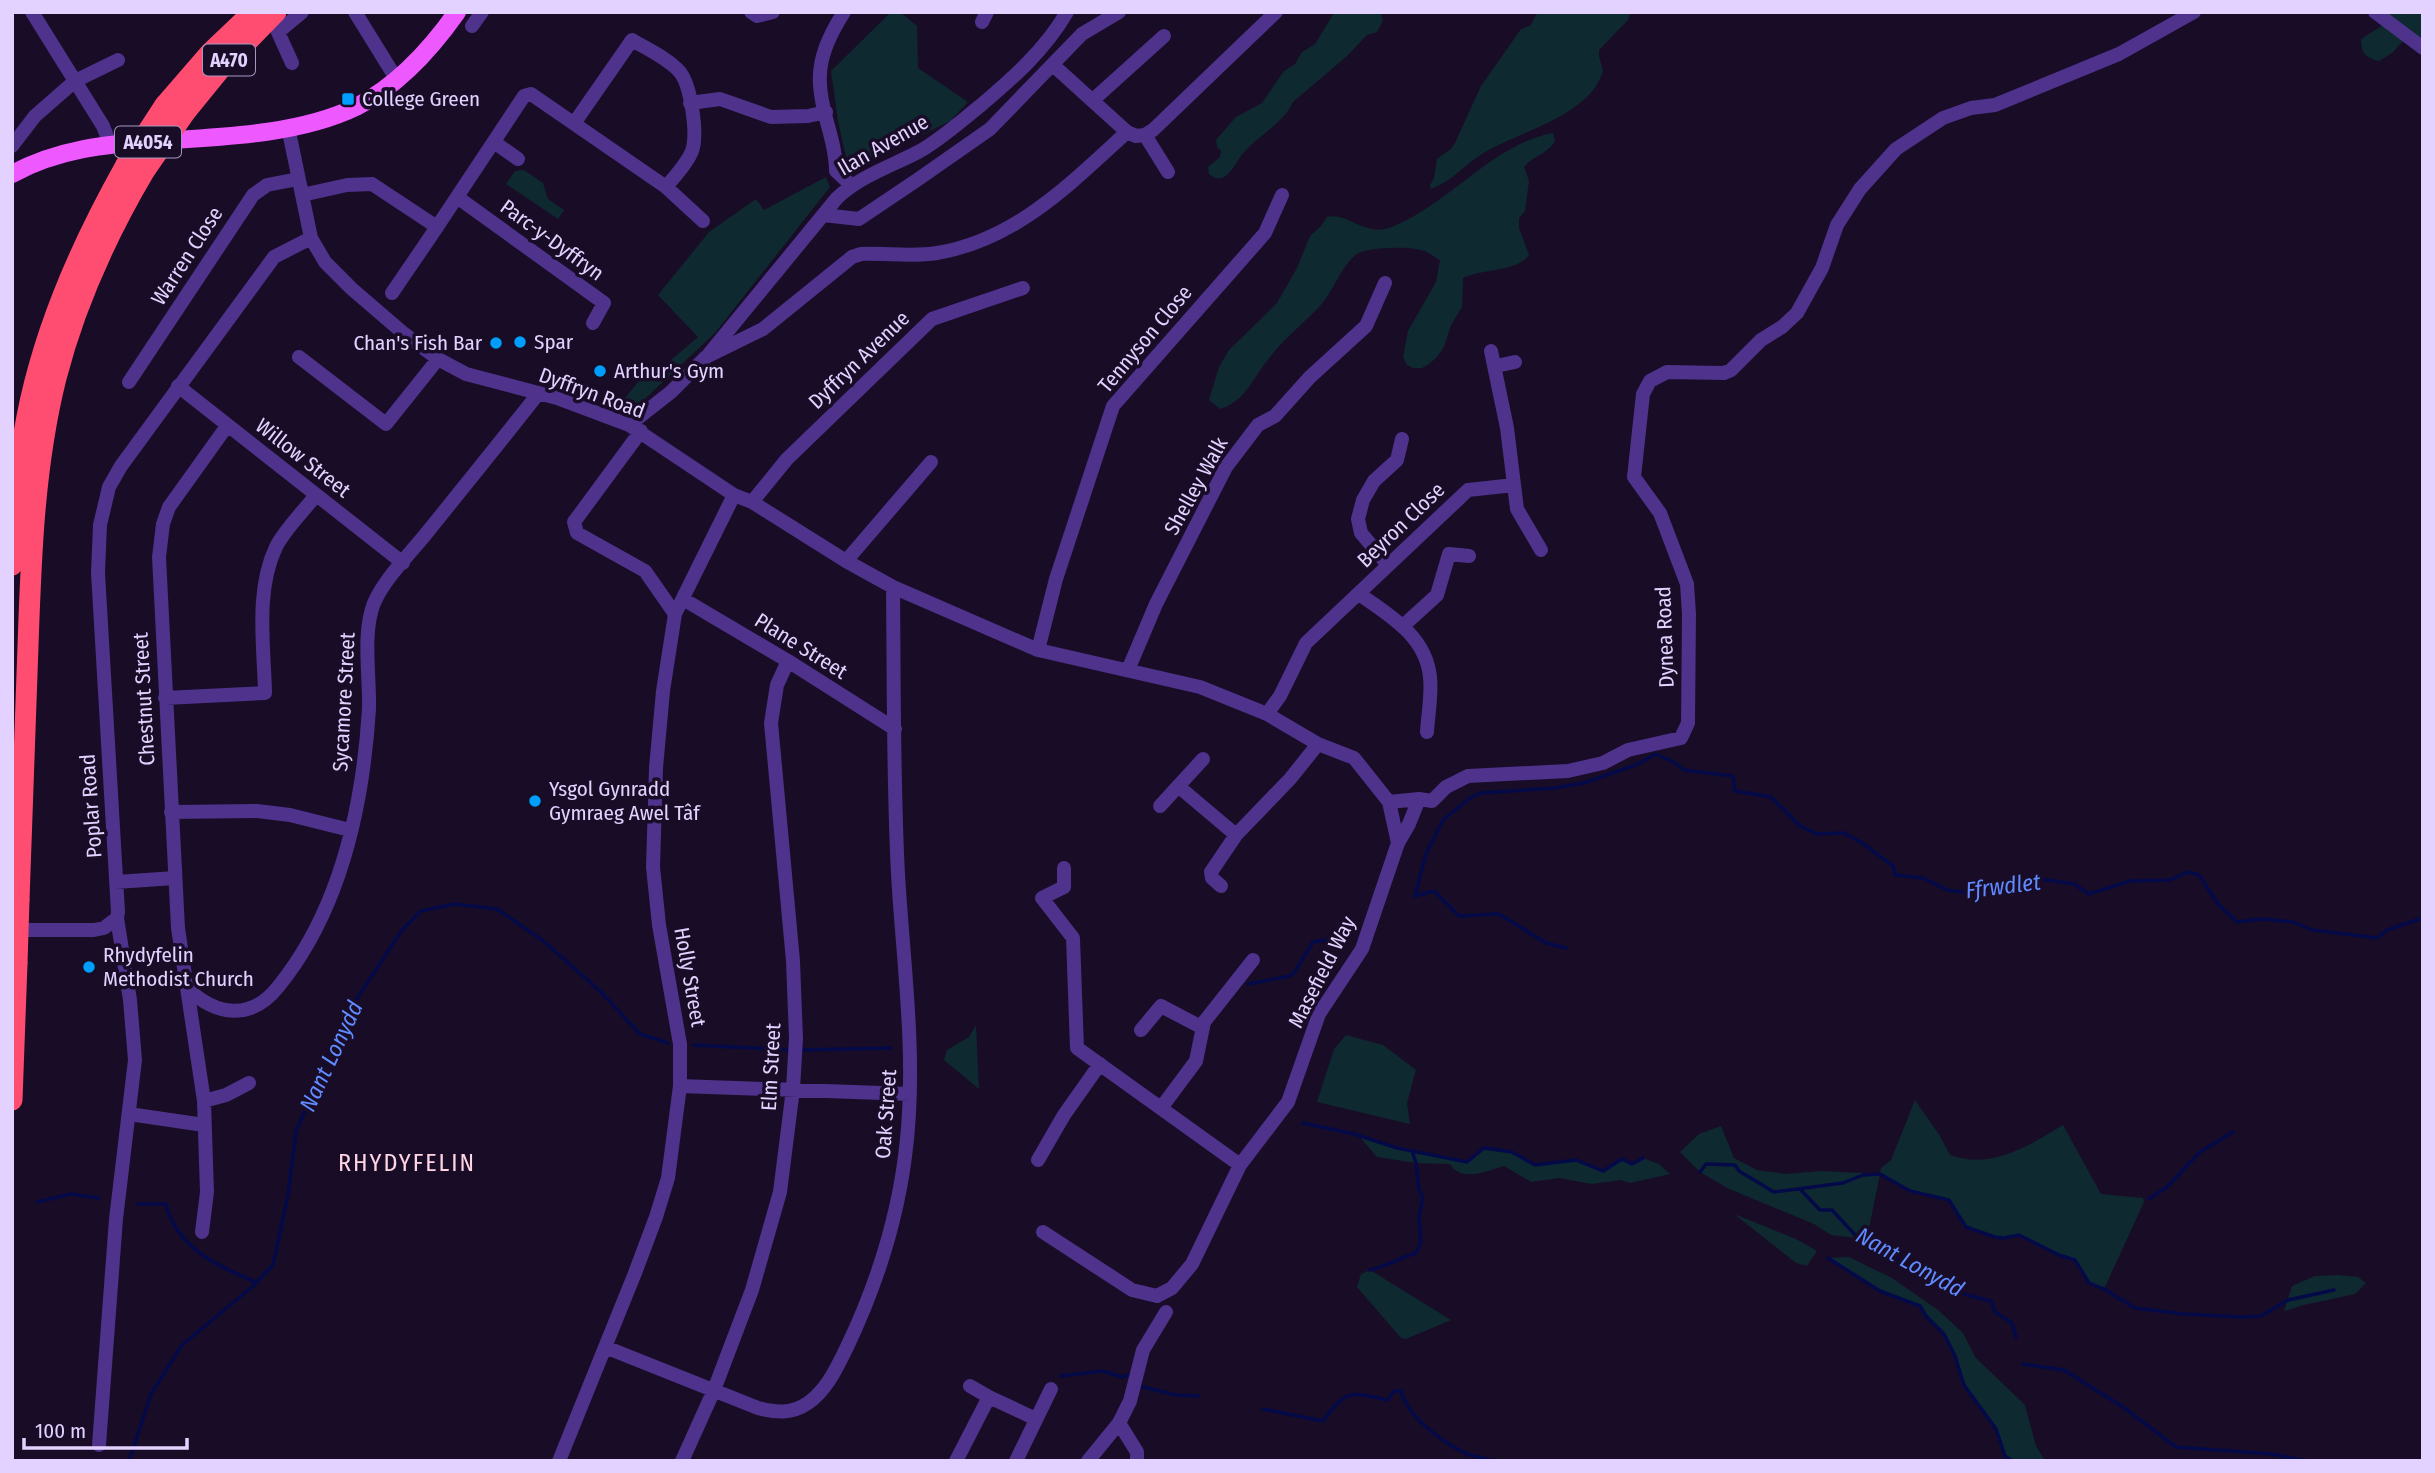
<svg xmlns="http://www.w3.org/2000/svg" width="2435" height="1473" viewBox="0 0 2435 1473" font-family="'Fira Sans Condensed',sans-serif">
<style>
.green{fill:#0f2931}
.lines{fill:none;stroke-linecap:round;stroke-linejoin:round}
.stream{stroke:#040a48;stroke-width:3.5}
.minor{stroke:#4e328b;stroke-width:14}
.major{stroke:#ee59ff;stroke-width:18}
.highway{stroke:#ff4d71;stroke-width:21}
.highway-bridge{stroke:#ff4d71;stroke-width:21}
.poi-dot{fill:#009efd;stroke:#180c27;stroke-width:2.5}
.labels{text-anchor:middle;dominant-baseline:central;stroke-width:7;stroke-linejoin:round;paint-order:stroke}
.shield{fill:#180c27;stroke:#a697be;stroke-width:2}
.shield-label{font-size:19px;font-weight:bold;fill:#e3d2ff}
.poi-label{font-size:21px;fill:#e3d2ff;stroke:#180c27;text-anchor:start}
.street-label{font-size:21px;fill:#e3d2ff;stroke:#180c27}
.water-label{font-size:23px;font-style:italic;fill:#608aff;stroke:#180c27}
.quarter-label{font-size:24px;letter-spacing:2px;fill:#ffd4e3;stroke:#180c27}
</style>
<rect width="100%" height="100%" fill="#180c27"/>
<path class="green" d="M891,12H900L917,26L918,68L968,102L950,121L855,168L848,166L838,121L831,71Z
M1383,12L1381,14L1383,20L1377,32L1367,35L1347,56L1293,102C1285,121 1260,135 1245,151C1238,158 1233,172 1224,177C1218,180 1214,178 1209,174L1208,167L1220,157L1221,151L1217,147L1216,140L1236,117L1262,103L1284,71L1295,64L1302,52L1315,44L1334,13Z
M1538,12H1631L1628,20L1599,50V56L1603,71C1590,116 1520,131 1485,152C1466,163 1453,181 1431,189L1430,185L1434,178L1437,159L1451,149L1455,143L1481,86L1521,29L1530,26Z
M2375,12H2423V47L2407,37L2392,53L2379,61C2366,58 2361,53 2361,39L2388,22Z
M1553,133L1555,141C1549,153 1533,156 1524,167L1529,181L1525,211L1519,218V228L1529,255C1518,272 1481,269 1463,278L1462,307L1451,325L1444,347L1437,357L1429,364L1422,368H1413L1407,365L1403,357L1408,331L1436,282L1440,260C1434,257 1427,251 1421,250C1408,246 1367,247 1357,254C1340,267 1334,291 1319,307C1302,325 1282,340 1267,361C1252,380 1244,402 1220,409L1209,400L1219,367L1229,350L1277,303L1297,268L1310,236L1321,226L1327,217C1347,212 1364,236 1389,228C1447,207 1492,144 1553,133Z
M524,170L543,183L548,199L564,210L558,219L506,184L515,171Z
M826,177L830,187L715,333L632,411H621L618,407L646,372L652,376L698,337L658,295L709,232L756,199L764,210Z
M976,1025L979,1089L944,1060L947,1050L969,1037Z
M1346,1035L1383,1045L1416,1070L1407,1103L1410,1124L1317,1102L1334,1049Z
M1915,1100L1940,1136L1950,1155C1991,1170 2028,1146 2063,1125L2101,1194L2143,1198L2144,1202L2104,1289L2089,1283L2075,1260L2059,1255L2019,1235L2004,1238L1995,1237L1966,1227L1949,1200L1910,1191L1880,1174L1866,1243L1857,1238L1831,1235L1814,1224L1727,1188L1700,1172L1680,1152L1699,1134L1721,1126L1734,1158L1757,1170L1785,1174L1822,1171L1880,1174L1881,1168L1891,1160Z
M1359,1136L1397,1148L1466,1161L1484,1148L1504,1149L1535,1165L1576,1160L1603,1171L1622,1159L1632,1164L1643,1158L1659,1164L1670,1174L1630,1183L1621,1180L1592,1184L1559,1178L1531,1182L1504,1166C1486,1171 1462,1183 1450,1164L1416,1163L1377,1157Z
M1734,1214L1796,1239L1817,1251L1807,1266L1796,1263Z
M1849,1257L1892,1278L1938,1310L1963,1333L1975,1357L2025,1405L2036,1446L2045,1461H2012L2005,1456L1996,1429L1964,1385L1955,1356L1944,1334L1926,1316L1920,1306L1880,1291L1828,1258Z
M1370,1270L1451,1320L1406,1339L1401,1338L1357,1287L1361,1274Z
M2338,1275L2358,1277L2366,1283L2355,1294L2304,1305L2284,1311L2292,1286L2315,1276Z"/>
<g class="lines">
<path class="stream" d="M1566,948L1546,943L1499,914L1459,916L1434,891L1415,896L1426,854L1443,820L1470,798L1481,793L1554,788L1584,783L1638,764L1655,754L1674,762L1684,770L1733,776L1735,791L1771,797L1800,826L1817,834L1844,833L1862,843L1893,866L1895,875L1923,878L1947,890L1968,893L2016,885L2026,886L2034,878L2074,884L2089,894L2130,881L2170,880L2188,872L2199,875L2218,904L2237,922L2261,919L2293,922L2313,930L2377,938L2387,930L2423,918
M1248,984L1290,976L1294,973L1313,942L1327,940L1334,930L1350,926
M694,1045L791,1050
M799,1050L891,1048
M1303,1123L1354,1134L1397,1148L1467,1162L1484,1148L1512,1152L1535,1165L1576,1160L1603,1171L1622,1159L1632,1164L1643,1158
M1700,1172L1706,1164L1735,1165L1739,1171L1774,1192L1843,1183L1863,1175L1880,1174L1910,1191L1949,1200L1966,1227L1995,1237L2004,1238L2019,1235L2059,1255L2075,1260L2089,1283L2104,1289L2135,1308L2184,1314L2241,1317L2261,1316L2288,1300L2334,1290
M1800,1189L1820,1210H1832L1858,1238L1967,1295L1991,1301L1995,1312L2012,1323L2016,1337
M2149,1199L2167,1187L2200,1152L2233,1132
M37,1202L71,1194L99,1198
M138,1204H166C176,1247 218,1267 256,1282
M1828,1258L1880,1291L1920,1306L1926,1316L1944,1334L1955,1356L1964,1385L1996,1429L2005,1456L2012,1461
M1370,1270C1387,1266 1399,1258 1416,1253L1421,1242L1419,1219L1423,1197L1419,1190L1416,1163L1412,1151
M2023,1364L2064,1370L2123,1407L2176,1447L2272,1454L2307,1461
M1061,1376L1103,1371L1122,1377L1133,1374
M1139,1386L1176,1395L1199,1396
M1263,1409L1323,1421C1348,1388 1349,1392 1388,1400L1394,1391H1401C1408,1417 1440,1440 1463,1452C1472,1457 1484,1458 1495,1461
M129,1461L151,1394L182,1345L252,1287L273,1265L288,1195L296,1132L346,1015L402,930L421,911L455,904L497,909L542,940L601,992L640,1034L668,1043"/>
<path class="minor" d="M32,12L103,126L110,144
M355,12L397,80
M751,12L757,16L773,12
M844,12C830,34 818,58 820,84C821,114 836,140 836,171L851,185
M2375,12L2423,48
M982,22L987,12
M472,26L482,12
M292,63L278,32L302,12
M1053,65L1127,132L1136,136L1145,135L1168,172
M1093,100L1164,36
M690,103L720,99L771,117L808,116L826,112
M575,122L632,40C647,49 667,58 679,71C691,84 698,134 692,151C687,164 675,176 666,187
M288,127L311,238L325,262L352,289L402,332L438,359L466,374L557,398L629,425L734,495L752,502L846,561L893,587L1038,650L1200,687L1267,714L1318,744L1354,758L1389,802L1398,843L1362,949L1319,1014L1288,1102L1240,1165L1192,1264L1172,1288L1157,1296L1132,1290L1043,1232
M1145,135L1153,130L1276,12
M494,142L518,159
M12,146L35,116L75,81L118,60
M302,195L347,185L372,184L437,227L524,96L531,94L666,187L703,221
M457,197L604,303L593,323
M823,215L859,219L917,180L990,129L1082,34L1119,12
M392,293L437,227
M1491,351L1507,428L1517,509L1541,550
M709,354L837,198C860,176 892,166 920,151C941,139 961,121 980,106C1013,78 1045,50 1067,12
M299,357L386,424L438,359
M1496,366L1515,362
M129,382L253,195L267,185L298,179
M178,386L403,563
M629,425L671,392L706,357L763,329L852,257L861,254C886,253 913,257 937,253C1016,240 1071,183 1127,132
M641,431L574,522L577,533L645,571L675,614
M752,502L787,459L932,319L1023,288
M846,561L931,462
M1388,565L1361,533L1358,519L1363,500L1374,481L1397,460L1402,439
M1359,594C1389,615 1426,636 1430,677C1432,695 1428,714 1427,732
M683,599L788,661L895,729
M1404,625L1437,595L1449,554L1469,556
M1038,650L1056,579L1113,406L1265,233L1282,195
M1128,670L1156,604L1226,467L1258,425L1275,416L1310,377L1366,326L1385,283
M165,698L265,693C264,646 255,591 276,547C285,529 303,512 316,495
M1267,714L1280,696L1306,643L1468,490L1514,485
M1178,786L1236,835
M1389,802L1419,799L1432,801L1446,787L1468,776L1568,771L1603,763L1628,750L1681,738L1688,723L1689,614L1687,584L1660,513L1634,477L1643,394L1650,381L1667,372L1724,373L1731,370L1761,340L1782,327L1797,313L1822,268L1837,225L1860,189L1896,149L1943,118L1971,108L1995,105L2119,54L2194,12
M1160,806L1203,759
M171,812L257,811L290,815L350,830
M1398,843L1409,824L1419,799
M1064,868V887L1042,898L1073,938L1077,1048L1240,1165
M116,882L175,878
M1221,886L1212,878L1211,872L1236,835L1290,779L1318,744
M12,930H94L104,928L117,918
M187,988C216,1016 251,1021 278,987C340,911 363,805 369,709C370,676 362,633 374,603C385,578 408,556 425,535C463,488 501,441 538,394
M1141,1030L1161,1006L1203,1028
M680,1086L910,1094
M204,1101L226,1095L249,1083
M1161,1108L1196,1061L1204,1022L1253,960
M129,1114L204,1125
M1038,1160L1064,1115L1100,1064
M202,1232L207,1192L204,1101L178,928L159,557L163,524L169,507L227,426
M605,1347L758,1408C776,1413 792,1414 808,1403C827,1390 837,1367 847,1347C878,1282 900,1211 907,1139C916,1050 903,962 898,874C893,779 894,683 893,587
M970,1386L989,1397
M1119,1423L1137,1452V1461
M99,1445L116,1219L135,1060L130,1000L117,918L118,912L98,573L100,525L109,487L121,466L274,257L311,238
M559,1461L635,1273L656,1217L668,1178L680,1086V1044L659,925L653,867L656,768L663,691L675,614L734,495
M682,1461L714,1390L752,1290L780,1192L793,1089L796,1038L793,961L771,723L777,685L788,661
M956,1461L989,1397L1036,1419
M1016,1461L1051,1389
M1088,1461L1119,1423L1130,1401L1143,1350L1166,1312"/>
<path class="major" d="M12,174C58,149 106,144 157,141C220,137 298,135 356,107C397,86 431,49 457,12"/>
<path class="highway" d="M165,105L210,53L253,12
M186,111L221,68L276,12
M12,565C15,521 17,476 24,433C40,337 79,249 126,165
M19,900C22,815 25,731 28,646C31,557 34,466 56,378C75,304 106,236 145,170
M12,1100L17,963"/>
<path class="highway-bridge" d="M126,165L165,105
M145,170L186,111
M17,963L19,900"/>
</g>
<g class="poi-dot">
<rect x="341" y="92" width="14" height="14" rx="3.5"/>
<circle cx="520" cy="342" r="7"/>
<circle cx="496" cy="343" r="7"/>
<circle cx="600" cy="371" r="7"/>
<circle cx="535" cy="801" r="7"/>
<circle cx="89" cy="967" r="7"/>
</g>
<g class="labels">
<g class="shield">
<rect x="203" y="44.5" width="52" height="31" rx="5"/>
<rect x="115" y="126.5" width="66" height="31" rx="5"/>
</g>
<g class="shield-label">
<text x="229" y="60">A470</text>
<text x="148" y="142">A4054</text>
</g>
<g class="poi-label">
<text x="362" y="99">College Green</text>
<text x="534" y="342">Spar</text>
<text x="482" y="343" text-anchor="end">Chan's Fish Bar</text>
<text x="614" y="371">Arthur's Gym</text>
<text x="549" y="789">Ysgol Gynradd<tspan x="549" dy="24">Gymraeg Awel Tâf</tspan></text>
<text x="103" y="955">Rhydyfelin<tspan x="103" dy="24">Methodist Church</tspan></text>
</g>
<g class="street-label">
<text transform="translate(883 145) rotate(-30)">Ilan Avenue</text>
<text transform="translate(552 240) rotate(36)">Parc-y-Dyffryn</text>
<text transform="translate(187 256) rotate(-57)">Warren Close</text>
<text transform="translate(1145 339) rotate(-50)">Tennyson Close</text>
<text transform="translate(859 360) rotate(-44)">Dyffryn Avenue</text>
<text transform="translate(592 393) rotate(20)">Dyffryn Road</text>
<text transform="translate(303 458) rotate(38)">Willow Street</text>
<text transform="translate(1196 486) rotate(-61)">Shelley Walk</text>
<text transform="translate(1401 525) rotate(-44)">Beyron Close</text>
<text transform="translate(1665 637) rotate(-92)">Dynea Road</text>
<text transform="translate(801 646) rotate(32)">Plane Street</text>
<text transform="translate(144 699) rotate(-93)">Chestnut Street</text>
<text transform="translate(344 702) rotate(-87)">Sycamore Street</text>
<text transform="translate(91 806) rotate(-94)">Poplar Road</text>
<text transform="translate(1322 972) rotate(-63)">Masefield Way</text>
<text transform="translate(690 977) rotate(80)">Holly Street</text>
<text transform="translate(771 1067) rotate(-87)">Elm Street</text>
<text transform="translate(886 1114) rotate(-86)">Oak Street</text>
</g>
<g class="water-label">
<text transform="translate(2003 886) rotate(-7)">Ffrwdlet</text>
<text transform="translate(331 1056) rotate(-65)">Nant Lonydd</text>
<text transform="translate(1910 1262) rotate(29)">Nant Lonydd</text>
</g>
<g class="quarter-label">
<text x="407" y="1163">RHYDYFELIN</text>
</g>
</g>
<rect width="2435" height="1473" fill="none" stroke="#e3d2ff" stroke-width="28"/>
<path d="M24 1438v10h163v-10" fill="none" stroke="#e3d2ff" stroke-width="3.5"/>
<text x="35" y="1438" font-size="21" fill="#e3d2ff" stroke="#180c27" stroke-width="5" paint-order="stroke">100 m</text>
</svg>
